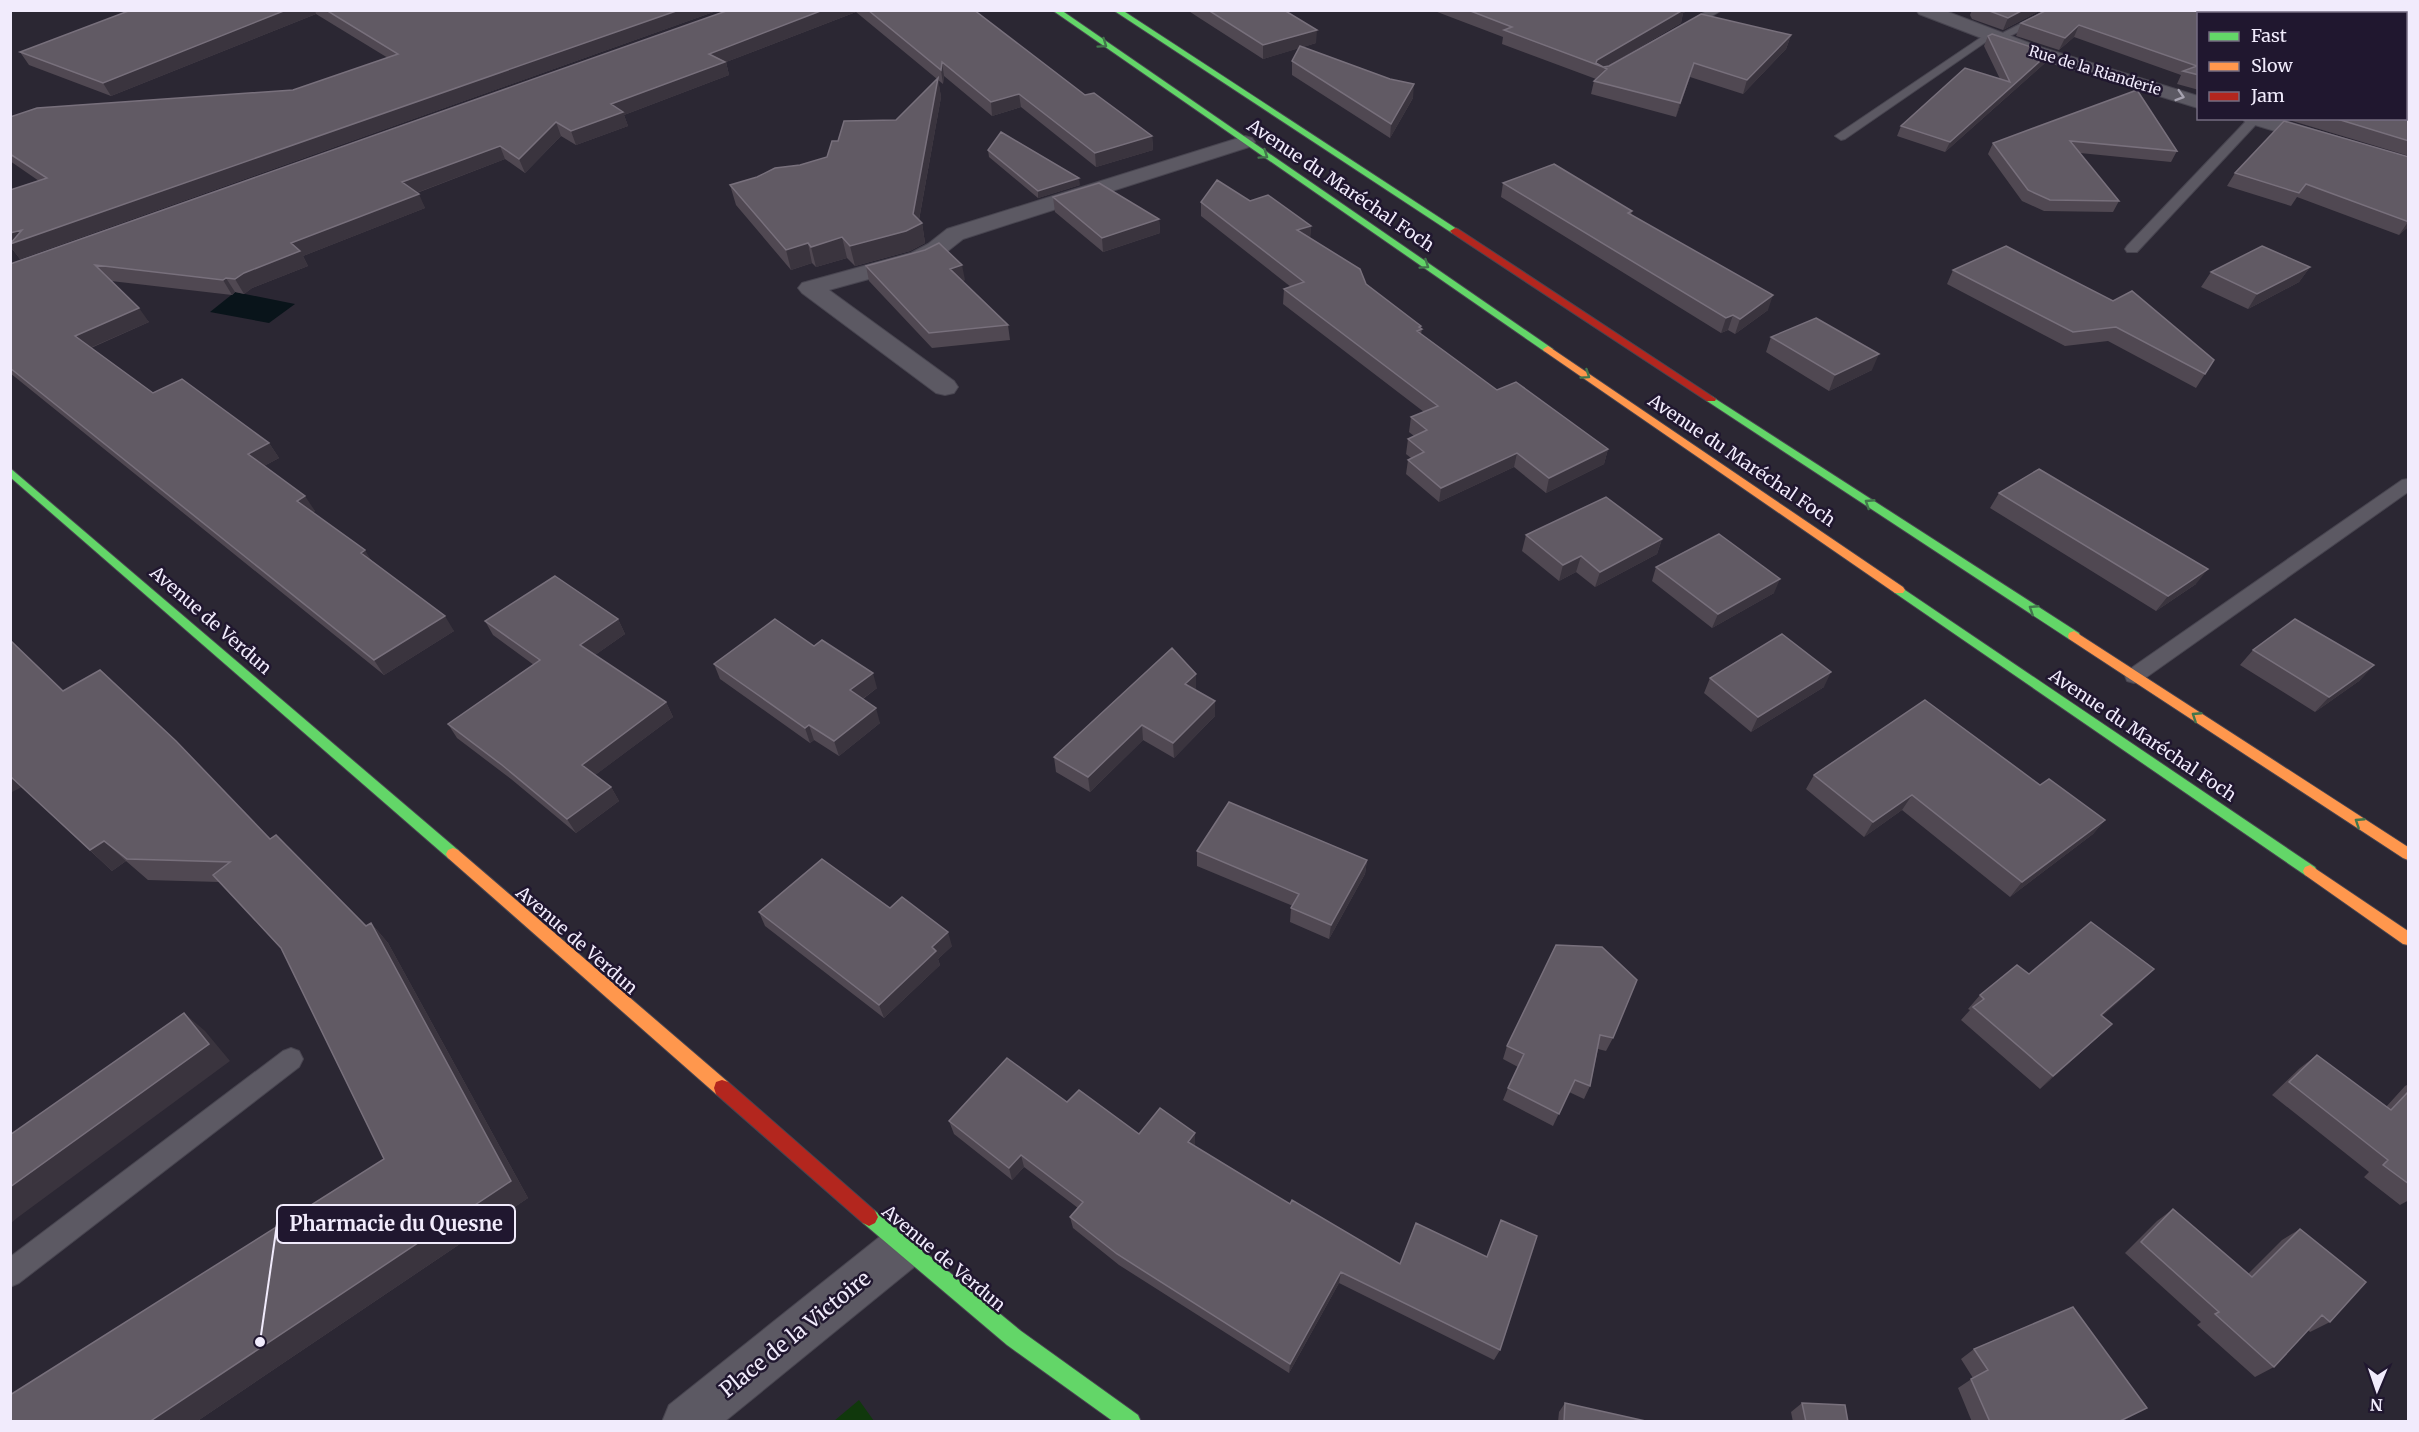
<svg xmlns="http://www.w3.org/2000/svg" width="2419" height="1432" viewBox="0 0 2419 1432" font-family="Merriweather,serif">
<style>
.green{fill:#10380c}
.water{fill:#09141a}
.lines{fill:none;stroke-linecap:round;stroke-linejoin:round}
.lane-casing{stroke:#484550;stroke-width:2}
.street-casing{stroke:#484550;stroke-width:2}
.fast-casing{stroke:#484550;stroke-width:2}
.slow-casing{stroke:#484550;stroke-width:2}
.jam-casing{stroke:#484550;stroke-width:2}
.lane{fill:#5c5963;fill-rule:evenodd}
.street{fill:#5c5963;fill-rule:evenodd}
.fast{fill:#63d668;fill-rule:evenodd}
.slow{fill:#ff974d;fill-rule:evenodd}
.jam{fill:#b3261e;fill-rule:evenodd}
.wall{fill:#504852}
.shaded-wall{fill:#3a343e}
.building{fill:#615a64;stroke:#78707c;stroke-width:1.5}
.oneway{stroke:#42764c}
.oneway2{stroke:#a6a2b0}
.labels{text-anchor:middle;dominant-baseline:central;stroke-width:5;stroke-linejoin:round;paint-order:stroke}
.far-street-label{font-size:15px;fill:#f1ebfc;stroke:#20172f}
.street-label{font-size:18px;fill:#f1ebfc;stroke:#20172f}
.near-street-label{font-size:21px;fill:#f1ebfc;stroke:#20172f}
.leader{fill:none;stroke:#f1ebfc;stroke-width:2}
.callout-dot{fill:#f1ebfc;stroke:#20172f;stroke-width:2}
.callout{fill:#20172f;stroke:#f1ebfc;stroke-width:2}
.callout-label{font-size:20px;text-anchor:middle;font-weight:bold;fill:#f1ebfc}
</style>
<rect width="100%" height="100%" fill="#2b2733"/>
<path class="green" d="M859,1400L874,1421H834Z"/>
<path class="water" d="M235,292L295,304L269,323L210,312Z"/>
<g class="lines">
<g class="lane-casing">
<path id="lane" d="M1708,10H1722L1689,30H1681L1680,28Z
M2047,10H2062L2002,40H1994L1993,38Z
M1989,32L1994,35L1993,37L1845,139L1841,140L1835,136Z
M2249,118L2261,119L2137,252H2127L2125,249L2127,246Z
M2408,479V492L2141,681L2134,683L2127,681L2125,676L2127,671L2402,480Z
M291,1048L299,1051L303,1059L299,1067L19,1283L10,1287V1257L283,1051Z"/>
</g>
<g class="street-casing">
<path id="street" d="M1916,10H1943L2037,46L2198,96V108L2023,54L1919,14Z
M2242,118H2275L2408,158V171L2245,122Z
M1245,136L1252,138L1255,142L1252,146L963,239L944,254L927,263L829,290L954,381L958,387L954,393L945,395L936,393L802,293L798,288L802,283L911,253L928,244L947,229Z
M903,1225L919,1231L925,1247L919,1263L724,1422H662L669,1405L887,1231Z"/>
</g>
<g class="fast-casing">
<path id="fast" d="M1052,10H1061L1553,349L1548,352L1544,351Z
M1113,10H1122L1460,231L1452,233Z
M1711,396L2079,633L2080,636L2079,639H2069L1707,401V397Z
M10,468L458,850L460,854L458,858L453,860L448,858L10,477Z
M1899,586L2315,867L2317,871L2315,875L2310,877L2305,875L1895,593L1893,590L1895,587Z
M869,1208L875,1211L1021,1331L1138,1415L1141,1422H1114L1007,1345L863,1223L860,1217L863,1211Z"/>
</g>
<g class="slow-casing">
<path id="slow" d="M1548,346L1903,587L1905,590L1903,593H1895L1544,351L1543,349Z
M2074,631L2408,847V860L2403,858L2069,639L2068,636L2069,633Z
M453,848L458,850L728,1082L730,1088L728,1094L722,1096L716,1094L448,858L446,854L448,850Z
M2310,865L2408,931V945L2403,944L2305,875L2303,871L2305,867Z"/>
</g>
<g class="jam-casing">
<path id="jam" d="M1455,228L1458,229L1716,399L1715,401H1707L1452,233L1450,231Z
M722,1080L728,1082L875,1211L878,1217L875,1223L869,1226L863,1223L716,1094L714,1088L716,1082Z"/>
</g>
<use href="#lane" class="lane"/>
<use href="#street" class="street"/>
<use href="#fast" class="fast"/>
<use href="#slow" class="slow"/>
<use href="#jam" class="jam"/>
</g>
<path class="wall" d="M131,10H719L20,259L13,250H10V190L39,181L10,161V117L293,90L388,58L316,14L111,96L29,65L20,52Z
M729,10H974L1085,95L1152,136L1153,150L1096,167L1021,107L992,116L944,76L943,84L938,80L941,97L919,220L922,223L925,243L910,251L855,266L847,258L816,267L812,263L791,270L736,205L730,185L827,157L838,141L896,120L937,79L856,12L726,62L729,75L624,115L628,126L576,145L561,136L525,173L505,159L417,193L425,208L303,256L308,266L252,288L244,294L235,292L232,295L111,281L149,322L91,348L153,393L269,443L279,458L264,466L315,511L313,512L371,560L454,631L384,675L10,373V264Z
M1187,10H1284L1316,43L1303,47L1390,79L1413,98L1390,138L1292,75V61L1299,48L1263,59Z
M1432,10H1689L1683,13L1681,23L1606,67L1791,35L1786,49L1743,94L1690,77L1676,117L1591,94L1594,81L1596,79L1502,44L1503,37Z
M1972,10H2041L2003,30L1972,19L1970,15Z
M2329,10H2409V37L2406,36V14H2338Z
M2199,14V90L2177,84L2181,75L2074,37L2059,50L2016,36L2021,23Z
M1988,36L2045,63L1945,152L1897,136L1901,126L2000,79L1984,46Z
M2137,90L2177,151L2171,162L2080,153L2119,201L2113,212L2044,211L2022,201L1988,154L1993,143Z
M2290,118H2401L2409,121V156L2289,120Z
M988,150L1080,185L1038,198L989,157Z
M2409,157V226L2399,235L2297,197L2291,206L2227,186L2235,173Z
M1503,183L1632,211L1631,215L1768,310L1735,334L1728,330L1721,333L1501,197Z
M1053,197L1159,219L1160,233L1103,252L1055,212Z
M1250,201L1311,226L1310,238L1422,329L1421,334L1497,390L1608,449L1604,464L1546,493L1514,467L1439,502L1406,474L1408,460L1411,458L1406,454L1408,439L1414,436L1409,432L1411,417L1424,412L1283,304L1284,289L1291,287L1201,216V202Z
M866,266L965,280L962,281L1008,325L1010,340L932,348L869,281Z
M2310,267L2299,282L2248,309L2201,287L2211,272Z
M1953,270L2214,360L2196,388L2108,341L2065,346L1947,284Z
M1771,337L1872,370L1829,391L1766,352Z
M1999,493L2196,584L2156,611L1990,508Z
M1526,535L1662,539L1657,554L1595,587L1576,572L1559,581L1522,551Z
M1656,567L1774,593L1712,628L1652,581Z
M618,619L625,634L595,655L666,702L673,717L595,775L611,787L619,801L576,833L511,779L457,738L448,724L534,665L493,635L485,621Z
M2253,650L2374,665L2359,681L2315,712L2240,665Z
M714,664L877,688L863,699L880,723L839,756L814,740L810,743L720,679Z
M1196,674V689L1195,690L1215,716L1174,758L1143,740L1090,792L1056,772L1054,757Z
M1710,678L1824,687L1751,732L1704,693Z
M63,691L270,839L366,926L371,923L388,943L528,1198L196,1422H10L384,1159L281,948L220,882L148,880L126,861L112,871L22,787Z
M1814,775L2040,785L2105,820L2093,834L2010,897L1902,810L1864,837L1806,789Z
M1197,851L1367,860L1365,874L1329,939L1290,922L1291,908L1293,906L1197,866Z
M890,908L952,946L938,959L940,965L884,1018L765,926L759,912Z
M1556,945L1613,1038L1606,1051L1598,1049L1590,1086L1584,1099L1569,1092L1553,1126L1503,1100L1508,1088L1518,1067L1503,1059L1507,1046Z
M2154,969L2102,1016L2098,1037L2040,1089L1961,1020L1970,1010L1968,1009L1980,995L2029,974Z
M2317,1055L2386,1107L2405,1086L2409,1084V1200L2400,1205L2364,1177L2369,1172L2272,1095L2300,1068Z
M1067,1102L1139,1134L1195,1133V1146L1290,1204L1400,1264L1487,1257L1501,1220L1500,1350L1494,1360L1339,1283L1289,1373L1119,1265L1073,1228L1070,1217L1078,1208L1024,1167L1012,1180L954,1134L949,1121Z
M2173,1209L2248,1274L2282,1240L2300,1229L2330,1322L2310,1332L2308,1330L2274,1367L2255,1377L2197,1325L2201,1322L2125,1253L2157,1221Z
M1974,1349L2130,1417L2121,1422H1972L1958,1388L1973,1378L1961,1359Z
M1565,1403L1650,1422H1558L1559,1412Z
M1802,1403L1848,1422H1793L1791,1412Z"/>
<path class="shaded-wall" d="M286,10H315L316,14L111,96L103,83Z
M679,10H719L20,259L13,250H10V233Z
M823,10H856V12L726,62L729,75L624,115L628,126L576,145L571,131L611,104L709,54Z
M1672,10H1689L1683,13L1681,23L1604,68L1603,67L1602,69L1603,67L1596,65L1597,60Z
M2023,10H2041L2003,30L2008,18Z
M2079,25L2074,37L2059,50L2065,38Z
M1317,30L1316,43L1263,59V45Z
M1791,35L1786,49L1743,94L1747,80Z
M2049,53L2045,63L1945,152L1950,142Z
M942,62L944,76L943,84L941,70Z
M1694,63L1690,77L1676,117L1680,103Z
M938,78L941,97L918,225L922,223L925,243L910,251L855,266L850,246L913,214Z
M1414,84L1413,98L1390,138L1391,124Z
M1019,94L1021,107L992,116L991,102Z
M556,122L561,136L525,173L519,159Z
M1152,136L1153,150L1096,167L1095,153Z
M500,146L505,159L408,196L402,182Z
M1079,178L1080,185L1038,198V191Z
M419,194L425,208L303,256L308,266L252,288L244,294L235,279L244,273L291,243Z
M1159,219L1160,233L1103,252L1102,238Z
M2408,222L2409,226L2399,235Z
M1311,226L1310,240L1297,230Z
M842,237L847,258L816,267L811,247Z
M808,243L812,263L791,270L786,250Z
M962,265L965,280L952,284L950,269Z
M2310,267L2299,282L2248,309L2257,294Z
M226,278L235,292L232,295L223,280Z
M1773,295L1768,310L1735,334L1740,319Z
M139,308L149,322L85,350L75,336Z
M1733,315L1728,330L1721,333L1726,318Z
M1879,354L1872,370L1829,391L1835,375Z
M269,443L279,458L258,469L248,454Z
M1608,449L1604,464L1546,493L1549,478Z
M1517,453L1514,467L1439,502L1441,488Z
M305,496L315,511L307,516L297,501Z
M1662,539L1657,554L1595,587L1600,572Z
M365,550L374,565L361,553Z
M1581,556L1576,572L1559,581L1563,565Z
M2208,569L2196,584L2156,611L2168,596Z
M1780,579L1774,593L1712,628L1718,614Z
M445,616L454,631L384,675L374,660Z
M618,619L625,634L588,660L580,645Z
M2374,665L2359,681L2315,712L2329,697Z
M1831,672L1824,687L1751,732L1758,717Z
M873,673L877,688L854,705L850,690Z
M1196,674V689L1185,699V684Z
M1215,701V716L1174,758L1173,743Z
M666,702L673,717L590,779L582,765Z
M876,708L880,723L839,756L834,741Z
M809,725L814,740L810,743L805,728Z
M1142,725L1143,740L1090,792L1088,777Z
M10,776L22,787L10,793Z
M611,787L619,801L576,833L567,819Z
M1912,795L1902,810L1864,837L1873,822Z
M2105,820L2093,834L2010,897L2022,882Z
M104,841L126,861L112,871L90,850Z
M1367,860L1365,874L1329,939L1331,925Z
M371,923L388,943L528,1198L196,1422H149L511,1181Z
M948,932L952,946L938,959L940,965L884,1018L879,1005L932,947Z
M2154,969L2140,983L2088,1029L2101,1015Z
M184,1013L205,1031L230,1061L17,1218L10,1224V1187Z
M2112,1024L2098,1037L2040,1089L2053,1076Z
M1195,1133V1146L1188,1142Z
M1021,1155L1024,1167L1012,1180L1009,1168Z
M1341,1272L1339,1283L1289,1373L1290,1364Z
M2147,1408L2121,1422H2118Z"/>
<path class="building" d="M131,10H286L103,83L20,52Z
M326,10H679L10,244L22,230L10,233V190L47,178L10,154V117L37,108L293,90L398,54Z
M729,10H823L709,54L725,62L611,104L623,112L571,131L556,122L519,159L500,146L402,182L419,194L291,243L300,251L244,273L235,279L226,278L223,280L95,265L139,308L75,336L153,393L182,379L269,443L248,454L305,496L297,501L365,550L361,553L445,616L374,660L10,368V264Z
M868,10H974L1085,95L1094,93L1152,136L1095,153L1019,94L991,102L942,62L941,70Z
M1208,10H1284L1317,30L1263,45Z
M1468,10H1683L1597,60L1596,63L1603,67L1504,30L1512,27Z
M1987,10H2023L2008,18Z
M2047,10H2274L2273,14H2199V75L2183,71L2197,66L2079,25L2065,38L2021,23Z
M2373,10H2409V22L2406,21V14H2383Z
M1701,14L1791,35L1747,80L1694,63L1680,103L1594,81L1607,69L1603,67L1609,66Z
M1992,34L2049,53L1950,142L1901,126L1965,68L2010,82L1988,36Z
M1300,46L1390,79L1414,84L1391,124L1292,61Z
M938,78L913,214L922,223L906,231L850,246L842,237L811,247L808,243L786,250L730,185L757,177L775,168L800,165L827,157L832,141H838L844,121L896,120Z
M2137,90L2177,151L2070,141L2119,201L2050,200L2028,190L1993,143Z
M2334,118H2401L2409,121V141Z
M2284,121L2409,157V222L2306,184L2299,193L2235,173Z
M1001,132L1079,178L1038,191L988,150Z
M1554,164L1632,211L1628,213L1773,295L1740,319L1733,315L1726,318L1503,183Z
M1217,180L1250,201L1268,195L1311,226L1297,230L1360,269L1366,284L1421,326L1419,327L1422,329L1417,331L1497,390L1516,382L1608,449L1549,478L1517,453L1441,488L1408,460L1424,452L1408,439L1427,430L1411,417L1438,406L1284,289L1304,282L1201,202Z
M1099,183L1159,219L1102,238L1053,197Z
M939,243L962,265L950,269L1008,325L929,333L866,266L925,250Z
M2006,246L2113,301L2132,291L2214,360L2205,374L2116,327L2073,332L1953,270Z
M2262,246L2310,267L2257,294L2211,272Z
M1816,318L1879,354L1835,375L1771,337Z
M2039,469L2208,569L2168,596L1999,493Z
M1606,497L1662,539L1600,572L1581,556L1563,565L1526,535Z
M1719,534L1780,579L1718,614L1656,567Z
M555,576L618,619L580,645L666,702L582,765L611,787L567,819L502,765L448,724L540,660L485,621Z
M775,619L814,646L822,640L873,673L850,690L876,708L834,741L809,725L805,728L714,664Z
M2295,619L2374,665L2329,697L2253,650Z
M1782,634L1831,672L1758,717L1710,678Z
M10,640L63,691L100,670L176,741L270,839L276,835L366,926L371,923L511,1181L149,1422H10V1395L384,1159L281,948L213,875L230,862L127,859L104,841L90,850L10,776Z
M1172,648L1196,674L1185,684L1215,701L1173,743L1142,725L1088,777L1054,757Z
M1925,700L2040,785L2049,779L2105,820L2022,882L1912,795L1873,822L1814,775Z
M1229,802L1367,860L1331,925L1291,908L1299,894L1197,851Z
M822,859L890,908L902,897L948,932L932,947L936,951L879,1005L759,912Z
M2091,922L2154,969L2101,1015L2112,1024L2053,1076L1973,1007L1984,999L1980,995L2017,965L2029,974Z
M1556,945L1602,947L1637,980L1613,1038L1600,1035L1590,1086L1575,1080L1559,1114L1508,1088L1524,1054L1507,1046Z
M184,1013L209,1044L10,1187V1135Z
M2317,1055L2391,1110L2409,1091V1184L2383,1165L2388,1160L2289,1082Z
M1007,1058L1067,1102L1079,1090L1139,1134L1160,1108L1195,1133L1188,1142L1290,1204L1292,1200L1400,1264L1416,1223L1487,1257L1501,1220L1537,1236L1500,1350L1341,1272L1290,1364L1117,1254L1070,1217L1083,1202L1021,1155L1009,1168L949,1121Z
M2173,1209L2252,1277L2300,1229L2366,1282L2330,1322L2322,1315L2274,1367L2215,1314L2219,1312L2141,1242Z
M2073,1307L2147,1408L2118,1422H1990L1971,1379L1988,1370L1974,1349Z
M1565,1403L1650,1422H1564Z
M1802,1403L1845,1405L1848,1422H1806Z"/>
<defs><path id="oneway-chevron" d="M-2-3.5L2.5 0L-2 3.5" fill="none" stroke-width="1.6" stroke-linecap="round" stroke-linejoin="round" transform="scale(1.5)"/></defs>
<g class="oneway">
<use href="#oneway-chevron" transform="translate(1103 44) rotate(35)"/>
<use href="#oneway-chevron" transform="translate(1264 155) rotate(34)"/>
<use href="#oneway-chevron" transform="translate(1425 265) rotate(34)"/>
<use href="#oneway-chevron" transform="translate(1586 375) rotate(34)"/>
<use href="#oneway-chevron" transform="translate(1869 503) rotate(-147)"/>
<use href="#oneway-chevron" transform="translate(2033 609) rotate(-147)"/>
<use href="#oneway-chevron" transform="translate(2196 716) rotate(-147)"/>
<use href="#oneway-chevron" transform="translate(2359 822) rotate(-147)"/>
</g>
<use class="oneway2" href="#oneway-chevron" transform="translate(2180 96) rotate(17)"/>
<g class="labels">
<g class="far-street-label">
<text transform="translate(2095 70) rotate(17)">Rue de la Rianderie</text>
</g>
<g class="street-label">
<text transform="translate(1341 185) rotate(34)">Avenue du Maréchal Foch</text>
<text transform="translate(1742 460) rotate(34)">Avenue du Maréchal Foch</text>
<text transform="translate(211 620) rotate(41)">Avenue de Verdun</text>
<text transform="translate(2143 735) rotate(34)">Avenue du Maréchal Foch</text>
<text transform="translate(577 940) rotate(41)">Avenue de Verdun</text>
<text transform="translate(944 1258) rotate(40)">Avenue de Verdun</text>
</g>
<g class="near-street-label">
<text transform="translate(795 1334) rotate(-39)">Place de la Victoire</text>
</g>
</g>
<path class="leader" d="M260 1342L277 1224"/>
<circle class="callout-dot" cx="260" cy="1342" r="6"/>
<rect class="callout" x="277" y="1205" width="238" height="38" rx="6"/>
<g class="callout-label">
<text x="396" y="1231">Pharmacie du Quesne</text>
</g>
<rect width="2419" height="1432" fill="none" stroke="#f1ebfc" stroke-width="24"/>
<rect x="2197" y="12" width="210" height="108" fill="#20172f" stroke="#746c81" stroke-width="1.5"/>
<rect x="2209" y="32" width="30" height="9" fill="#63d668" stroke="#746c81" stroke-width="1.5"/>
<text x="2251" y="42" font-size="18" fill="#f1ebfc">Fast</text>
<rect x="2209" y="62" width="30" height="9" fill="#ff974d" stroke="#746c81" stroke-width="1.5"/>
<text x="2251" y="72" font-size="18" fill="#f1ebfc">Slow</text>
<rect x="2209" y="92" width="30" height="9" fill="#b3261e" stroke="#746c81" stroke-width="1.5"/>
<text x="2251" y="102" font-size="18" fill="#f1ebfc">Jam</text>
<g transform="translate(2377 1390) rotate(182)" stroke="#20172f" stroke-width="4.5" paint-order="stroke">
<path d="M0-4.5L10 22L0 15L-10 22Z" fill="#f1ebfc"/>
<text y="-9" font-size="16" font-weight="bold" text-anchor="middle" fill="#f1ebfc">N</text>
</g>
</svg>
